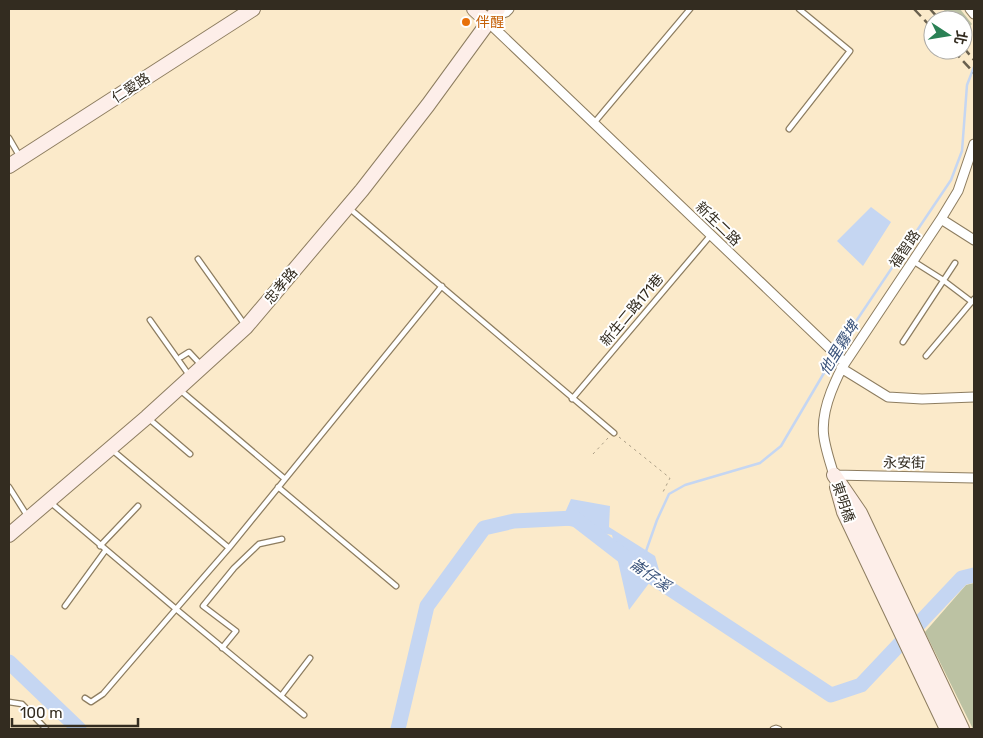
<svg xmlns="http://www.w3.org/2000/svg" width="983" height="738" viewBox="0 0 983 738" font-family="Rubik,'Noto Sans TC',sans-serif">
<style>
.forest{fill:#bcc2a3}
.water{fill:#c5d6f2}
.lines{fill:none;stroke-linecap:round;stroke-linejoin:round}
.stream{stroke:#c5d6f2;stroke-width:2.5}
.river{stroke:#c5d6f2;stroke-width:15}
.lane-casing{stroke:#8d7d60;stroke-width:7}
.street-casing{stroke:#8d7d60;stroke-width:11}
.secondary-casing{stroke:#8d7d60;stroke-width:16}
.path{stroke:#aa9d85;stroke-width:1;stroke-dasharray:2.5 4;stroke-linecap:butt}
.lane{stroke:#fff;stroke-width:4.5}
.street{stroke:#fff;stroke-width:9}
.secondary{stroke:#fdeee9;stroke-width:14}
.rail{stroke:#69604e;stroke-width:2.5;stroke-dasharray:10 5;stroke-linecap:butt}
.food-dot{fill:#e8710a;stroke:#fff;stroke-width:2}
.labels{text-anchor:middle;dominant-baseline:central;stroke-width:4;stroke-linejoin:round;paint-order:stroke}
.food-label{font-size:14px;fill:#c56008;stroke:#fff;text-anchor:start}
.street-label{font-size:14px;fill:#332c20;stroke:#fff}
.water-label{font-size:15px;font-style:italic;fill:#39527a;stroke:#fff}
</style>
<rect width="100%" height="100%" fill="#fbeaca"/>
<path class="forest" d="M943,9H960L972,24L963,33V20H952Z
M974,583V729H973L925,632L966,585Z"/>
<path class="water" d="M871,207L891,222L863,266L837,241Z
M571,499L610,506L609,527L655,556L659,570L629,610L612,535L560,524Z"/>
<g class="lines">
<path class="stream" d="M836,351L951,180L962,151L967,85L974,67
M645,554L657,520L669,494L685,485L760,463L781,446L834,356"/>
<path class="river" d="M9,662L79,729
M398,729L427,606L484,528L514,521L574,518L640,569L831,695L861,685L962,578L974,575"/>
<g class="lane-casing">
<path id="lane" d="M594,123L690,9
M789,129L850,51L799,9
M9,138L20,157
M349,208L614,433
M198,259L245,325
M913,261L943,280L972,302
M150,320L189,375
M903,342L955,263
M926,356L974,299
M181,357L189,352L202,366
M180,390L285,479
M572,399L710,236
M148,418L190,454
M111,449L229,548
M9,487L28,517
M278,487L396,586
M50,502L176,609L229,548L442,286
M100,546L138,506
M65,606L105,551
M222,648L236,631L203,606L234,568L259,544L282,539
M281,696L304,715
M85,698L91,702L103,694L176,609L281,696L310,658
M9,702L22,704L46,729
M773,729L776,728L779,729"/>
</g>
<g class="street-casing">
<path id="street" d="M970,9L974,14
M494,16L506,12L509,9
M488,22L845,363C839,372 835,382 831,392C818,426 823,441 834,475L974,478
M941,219L974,240
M845,363L941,219L958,191L974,144
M841,368L888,397L922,399L974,397"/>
</g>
<g class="secondary-casing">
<path id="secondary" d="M474,9L488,22
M9,166L253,9
M834,475L860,513L962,729
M837,487L844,512L947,729
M9,535L147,417L246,327L362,190L428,105L498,9"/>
</g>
<path class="path" d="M619,437L670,478L662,494
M593,454L608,438"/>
<use href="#lane" class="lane"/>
<use href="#street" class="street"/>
<use href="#secondary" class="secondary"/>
<path class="rail" d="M914,9L933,29
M930,9L940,20
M963,47L974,60
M953,50L974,73"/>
</g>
<circle class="food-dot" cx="466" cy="22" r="5"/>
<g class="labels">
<g class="food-label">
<text x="476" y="22">伴醒</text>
</g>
<g class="street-label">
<text transform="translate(131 88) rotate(-33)">仁愛路</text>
<text transform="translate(718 224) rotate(44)">新生二路</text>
<text transform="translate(905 249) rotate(-56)">福智路</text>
<text transform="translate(281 286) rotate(-50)">忠孝路</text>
<text transform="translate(632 310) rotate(-50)">新生二路171巷</text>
<text transform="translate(904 463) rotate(1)">永安街</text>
<text transform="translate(843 502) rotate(71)">東明橋</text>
</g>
<g class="water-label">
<text transform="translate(839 348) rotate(-58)">他里霧埤</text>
<text transform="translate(650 575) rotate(35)">崙仔溪</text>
</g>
</g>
<rect width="983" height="738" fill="none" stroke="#332c20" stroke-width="20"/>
<g transform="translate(948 35) rotate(102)"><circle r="24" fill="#ffffff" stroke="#adaba6"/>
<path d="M0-4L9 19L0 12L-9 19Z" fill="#2a8155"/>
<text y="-8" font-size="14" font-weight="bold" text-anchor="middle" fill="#332c20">北</text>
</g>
<path d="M12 718v8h126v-8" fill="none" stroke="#332c20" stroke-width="2.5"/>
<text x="20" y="718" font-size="15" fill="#332c20" stroke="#ffffff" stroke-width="4" paint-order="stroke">100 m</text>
</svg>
